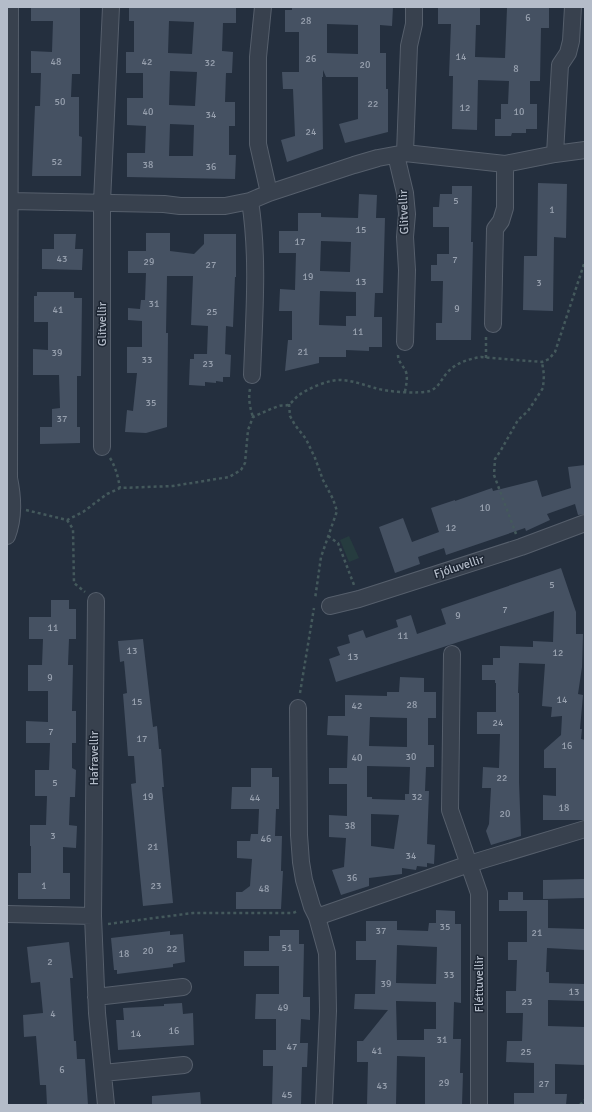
<svg xmlns="http://www.w3.org/2000/svg" width="592" height="1112" viewBox="0 0 592 1112" font-family="Signika,sans-serif">
<style>
.green{fill:#263c3f}
.building{fill:#455162;fill-rule:evenodd}
.lines{fill:none;stroke-linecap:round;stroke-linejoin:round}
.minor-casing{stroke:#565f6c;stroke-width:18}
.path{stroke:#44595c;stroke-width:2.5;stroke-dasharray:3 3;stroke-linecap:butt}
.minor{stroke:#38414e;stroke-width:16}
.labels{text-anchor:middle;dominant-baseline:central;stroke-width:3;stroke-linejoin:round;paint-order:stroke}
.number-label{font-size:10px;fill:#98a1af}
.street-label{font-size:12px;fill:#b4bcc9;stroke:#1d2633}
</style>
<rect width="100%" height="100%" fill="#242f3e"/>
<path class="green" d="M349,536L359,558L349,562L340,540Z"/>
<path class="building" d="M31,7H80V74H72L71,97H79V136L82,137L81,176H32L35,106H40L41,73H31V51L52,52L53,21H31Z
M129,7H236V23H223L222,51L233,52L232,73H226L225,102H235V126H229V155H236L235,179L127,177V153H145L146,126L127,125V98H143V73H126V52H134V21H129ZM169,21L194,22L192,54L168,53ZM170,71L197,72L195,106L169,105ZM170,124L194,125L193,156H169Z
M292,7H393L392,26L380,25V53H386V89H388V132L345,143L339,124L358,119V77H326L323,70V77H322L323,149L287,162L281,140L295,136L293,89H283L282,72H299V32H285V10H292ZM327,24L358,25V54L327,53Z
M438,7H480V25H476L475,57L505,58L507,8L549,7V28H541L540,81H530V104H537V129H526V133H512L511,136H495V119H501V104H508L509,81L478,80L477,130L452,129L453,76H449L451,24H438Z
M538,183L567,184L566,238L554,237L553,311L523,310L524,256H537Z
M452,186H472L471,242H473L471,340H436V323H442L443,281H431V265H437V254H449V227H433V207H439L440,194H452Z
M359,194L377,195L376,218H385L383,293H375L374,317H382V347H369V351L346,350V357H319V363L285,371L288,340H292V311H279L280,289L295,290L296,253H279V231H298V213H321V217L358,218ZM321,241L351,242L350,272L320,271ZM320,291L356,292V316H346V326L319,325Z
M146,233H170V251L194,254L204,244V234H236V277H235L233,327L226,326L225,354L231,355L230,377H223V382L216,381V383L205,382V386L189,385L190,359H194V354H207L208,326L191,325L193,276H167L166,333H168L167,427L146,433L125,432L127,410L133,411L137,373H127V347H142V321L128,320V308L140,309L141,300H145L146,273H128V251H146Z
M54,234H76L75,249H83L82,270L42,269V249H54Z
M37,292H74V298H82L81,376H77V427H80V443L40,444V427H52V409L60,408L59,375H33V349L48,350V322H34V296H37Z
M585,465V514L578,515L575,504L547,514L550,520L526,531L525,528L446,555L444,548L418,557L420,564L395,573L379,527L403,518L412,542L439,532L431,508L455,500V501L492,488L493,491L537,480L542,497L571,488L568,467Z
M561,568L576,612V634H583L582,667L578,694L583,695L580,729H582L581,739L585,740V820H543V795L556,796V768H544V750L561,735L562,716L551,717L552,707L542,706L545,664L519,663L518,693H519V782L521,836L491,845L486,831L489,824L491,788H482L483,767L499,768L500,734H477V712H496V683H495V680H482V665H493V658H500V646L533,647V641L553,642L554,611L336,682L329,659L340,655L337,647L350,643L348,635L363,630L366,638L398,627L396,620L411,615L417,634L446,624L441,609Z
M51,600H69V609H76V639H69L68,665H73L72,711H76V743H72V768L76,770L75,797H70L69,825L77,826L76,848L63,847V873H70V899H18V873H31V846H30V825H46L47,796H35V770H49L50,743H26V721L48,722V691H28V665H42L43,639H29V617H51Z
M143,639L153,727L157,726L159,749H161L164,787H162L173,903L143,906L131,784L136,783L135,769L134,756H128L123,694L127,693L124,661L120,662L118,641Z
M400,677L424,678V692H436V718H428V745H434V767H426L425,791H429L427,844L435,845L434,864L427,863V867L417,866L416,870L402,868V874L369,878V886L341,895L332,870L344,867L346,838L329,837V815L347,816V784H329V768H347L348,736L327,735L328,716H345V695L387,696V692H399ZM370,717L407,718V747L369,746ZM367,766L410,767L409,794H405V800L372,799V797H367ZM371,814L399,815L394,849L371,846Z
M251,768H272V777H279V809H276L275,836H282L281,871H283L281,909H236V892H242L250,886L252,859L237,858V841H250L251,834H258L259,809H231L232,787H251Z
M585,879V898L543,899V880Z
M508,892H523V900H548V928L585,929V950L547,948L546,972H549V983L585,984V1001L548,1000V1026L585,1027V1065L555,1064V1094H567L566,1105H514V1093H534V1063L506,1062L507,1041H522L523,1013H506V991H516L517,960H508V942H527V911H499V900H508Z
M436,910L455,911V924H461V1003L454,1002L453,1039H461L460,1073H463L462,1105H425V1057L397,1056L396,1105H367L368,1062H357V1041H363L388,1010L354,1009L355,994H375L376,960H356V941H366V921H397V930L428,931L429,923H436ZM397,945L437,947L436,984L396,983ZM396,1001L436,1002V1029H424V1040H397Z
M280,930H299V944H304L303,997H310V1020L301,1019L300,1043H308L307,1067H302L301,1105H272L273,1066H263V1050H276V1019H255L256,994H279V966H244V951H269V936H280Z
M170,931V935L183,934L185,962L173,964V967L117,974V970H114L111,938Z
M69,942L73,978H70L74,1041H76L77,1059H85L88,1105H47L46,1085H40L36,1036L24,1037L23,1015L43,1013L40,982L31,983L27,947Z
M182,1003L183,1014L193,1013L194,1045L118,1050L116,1020H124L123,1008L164,1006V1004Z
M200,1092L201,1105H152V1096Z"/>
<g class="lines">
<g class="minor-casing">
<path id="minor" d="M263,7L258,57V144L269,193
M405,153L409,46L414,24V7
M555,154L560,65L568,53L571,41L573,7
M396,155L405,193L407,214L405,237L407,270L405,342
M10,201L164,204L180,206H225L250,201L269,193L354,165L378,158L405,153L505,164L555,154L585,150
M250,201C259,258 254,318 252,375
M493,324L495,229L501,221L505,208V164
M102,447V202L111,7
M7,536C14,518 13,497 9,478L10,7
M96,601L93,916L97,1013L106,1105
M330,606L359,599L521,547L585,523
M452,654L450,810L479,893V1105
M298,708L299,835L301,862L304,880L312,907L317,917L327,953L328,1011L324,1105
M7,914L93,916
M317,917L469,864L585,829
M96,997L183,987
M103,1073L184,1065"/>
</g>
<path class="path" d="M398,355C398,362 403,365 406,372C408,378 406,385 405,392
M486,358V336
M250,389C248,398 250,408 253,417
M289,404L290,416L295,425L306,439L315,458L323,480L333,499L337,511L321,557L315,599
M110,458C116,468 118,477 120,488
M26,510L67,520L83,512L107,494L120,488L173,486L229,477L241,470L245,463L248,430L253,417C262,413 270,409 279,406C282,405 285,406 288,405C292,403 295,398 299,395C309,388 330,379 342,380C354,381 364,385 375,388C387,392 419,394 430,391C439,387 441,380 446,374C455,363 468,359 481,357L542,362L549,359L555,352L585,261
M67,520L73,529L74,583L85,592
M516,534L494,475L495,459L501,450L518,420L528,411L543,388L544,375L542,362
M328,536L338,543L354,585
M300,693L314,608
M108,924L193,913H293L298,911
M580,1105L585,1100"/>
<use href="#minor" class="minor"/>
</g>
<g class="labels">
<g class="number-label">
<text x="528" y="18">6</text>
<text x="306" y="21">28</text>
<text x="461" y="57">14</text>
<text x="311" y="59">26</text>
<text x="56" y="62">48</text>
<text x="147" y="62">42</text>
<text x="210" y="63">32</text>
<text x="365" y="65">20</text>
<text x="516" y="69">8</text>
<text x="60" y="102">50</text>
<text x="373" y="104">22</text>
<text x="465" y="108">12</text>
<text x="148" y="112">40</text>
<text x="519" y="112">10</text>
<text x="211" y="115">34</text>
<text x="311" y="132">24</text>
<text x="57" y="162">52</text>
<text x="148" y="165">38</text>
<text x="211" y="167">36</text>
<text x="456" y="201">5</text>
<text x="552" y="210">1</text>
<text x="361" y="230">15</text>
<text x="300" y="242">17</text>
<text x="62" y="259">43</text>
<text x="455" y="260">7</text>
<text x="149" y="262">29</text>
<text x="211" y="265">27</text>
<text x="308" y="277">19</text>
<text x="361" y="282">13</text>
<text x="539" y="283">3</text>
<text x="154" y="304">31</text>
<text x="457" y="309">9</text>
<text x="58" y="310">41</text>
<text x="212" y="312">25</text>
<text x="358" y="332">11</text>
<text x="303" y="352">21</text>
<text x="57" y="353">39</text>
<text x="147" y="360">33</text>
<text x="208" y="364">23</text>
<text x="151" y="403">35</text>
<text x="62" y="419">37</text>
<text x="485" y="508">10</text>
<text x="451" y="528">12</text>
<text x="552" y="585">5</text>
<text x="505" y="610">7</text>
<text x="458" y="616">9</text>
<text x="53" y="628">11</text>
<text x="403" y="636">11</text>
<text x="132" y="651">13</text>
<text x="558" y="653">12</text>
<text x="353" y="657">13</text>
<text x="50" y="678">9</text>
<text x="562" y="700">14</text>
<text x="137" y="702">15</text>
<text x="412" y="705">28</text>
<text x="357" y="706">42</text>
<text x="498" y="723">24</text>
<text x="51" y="732">7</text>
<text x="142" y="739">17</text>
<text x="567" y="746">16</text>
<text x="411" y="757">30</text>
<text x="357" y="758">40</text>
<text x="502" y="778">22</text>
<text x="55" y="783">5</text>
<text x="148" y="797">19</text>
<text x="417" y="797">32</text>
<text x="255" y="798">44</text>
<text x="564" y="808">18</text>
<text x="505" y="814">20</text>
<text x="350" y="826">38</text>
<text x="53" y="836">3</text>
<text x="266" y="839">46</text>
<text x="153" y="847">21</text>
<text x="411" y="856">34</text>
<text x="352" y="878">36</text>
<text x="44" y="886">1</text>
<text x="156" y="886">23</text>
<text x="264" y="889">48</text>
<text x="445" y="927">35</text>
<text x="381" y="931">37</text>
<text x="537" y="933">21</text>
<text x="287" y="948">51</text>
<text x="172" y="949">22</text>
<text x="148" y="951">20</text>
<text x="124" y="954">18</text>
<text x="50" y="962">2</text>
<text x="449" y="975">33</text>
<text x="386" y="984">39</text>
<text x="574" y="992">13</text>
<text x="527" y="1002">23</text>
<text x="283" y="1008">49</text>
<text x="53" y="1014">4</text>
<text x="174" y="1031">16</text>
<text x="136" y="1034">14</text>
<text x="442" y="1040">31</text>
<text x="292" y="1047">47</text>
<text x="377" y="1051">41</text>
<text x="526" y="1052">25</text>
<text x="62" y="1070">6</text>
<text x="444" y="1083">29</text>
<text x="544" y="1084">27</text>
<text x="382" y="1086">43</text>
<text x="287" y="1095">45</text>
</g>
<g class="street-label">
<text transform="translate(404 212) rotate(-92)">Glitvellir</text>
<text transform="translate(102 324) rotate(-90)">Glitvellir</text>
<text transform="translate(459 567) rotate(-18)">Fjóluvellir</text>
<text transform="translate(94 758) rotate(-90)">Hafravellir</text>
<text transform="translate(479 984) rotate(-90)">Fléttuvellir</text>
</g>
</g>
<rect width="592" height="1112" fill="none" stroke="#b4bcc9" stroke-width="16"/>
</svg>
